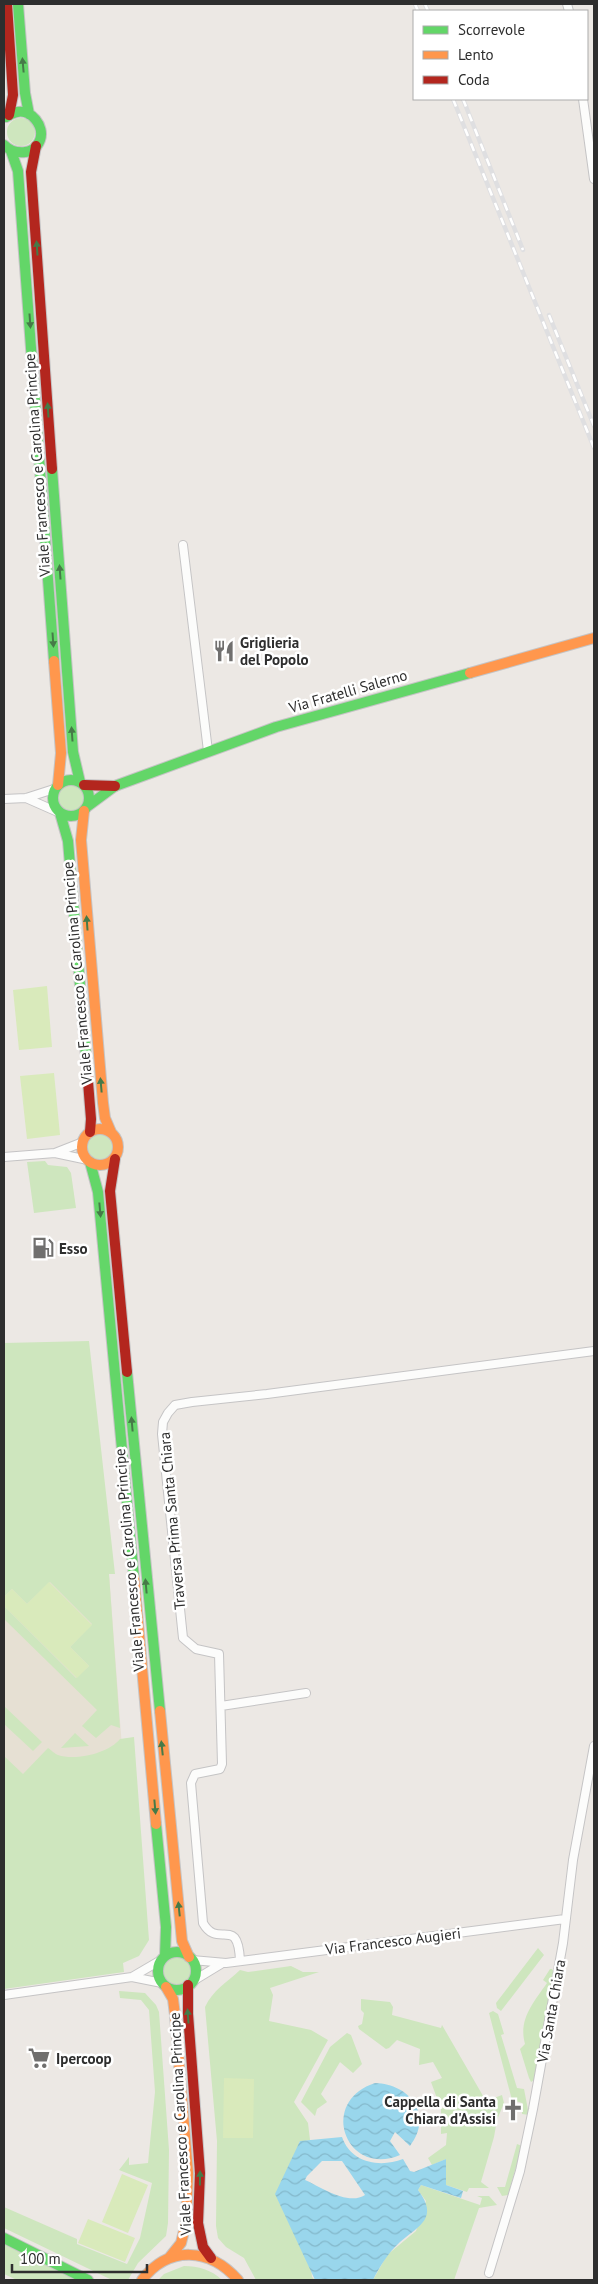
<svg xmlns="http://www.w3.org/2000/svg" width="598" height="2284" viewBox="0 0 598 2284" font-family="'PT Sans',sans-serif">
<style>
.education{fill:#e6e0d3}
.grass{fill:#cee6be}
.pitch{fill:#d9eabb}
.water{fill:url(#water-waves);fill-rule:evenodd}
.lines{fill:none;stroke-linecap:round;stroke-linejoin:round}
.street-casing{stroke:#c5c4c5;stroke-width:10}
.fast-casing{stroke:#c5c4c5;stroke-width:12}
.slow-casing{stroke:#c5c4c5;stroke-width:12}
.jam-casing{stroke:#c5c4c5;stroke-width:12}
.street{stroke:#fcfcfb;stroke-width:8}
.fast{stroke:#63d668;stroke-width:10}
.slow{stroke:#ff974d;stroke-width:10}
.jam{stroke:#b3261e;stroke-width:10}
.rail-casing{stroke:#dfdfe1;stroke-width:4.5}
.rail{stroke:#fff;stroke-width:2.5;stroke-dasharray:8;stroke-linecap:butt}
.oneway{fill:#467a48}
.labels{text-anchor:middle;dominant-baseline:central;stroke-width:5;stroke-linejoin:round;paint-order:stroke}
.street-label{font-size:15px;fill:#2e2e2e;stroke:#fff}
.poi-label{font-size:15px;font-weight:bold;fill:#2e2e2e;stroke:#fff;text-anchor:start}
</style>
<defs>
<pattern id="water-waves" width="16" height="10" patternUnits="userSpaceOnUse" patternTransform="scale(1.25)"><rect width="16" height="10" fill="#99d6ec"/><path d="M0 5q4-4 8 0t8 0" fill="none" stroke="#84b8cb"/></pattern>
</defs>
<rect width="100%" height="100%" fill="#ece8e4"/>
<path class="education" d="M4,1569L109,1574L123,1761L4,1785Z"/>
<path class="grass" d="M7 132a14 14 0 1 1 28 0a14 14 0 1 1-28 0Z
M56 797a14 14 0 1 1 28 0a14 14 0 1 1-28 0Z
M86 1148a14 14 0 1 1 28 0a14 14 0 1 1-28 0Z
M45,1161L48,1165L67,1167L71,1173L76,1208L34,1213L27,1162Z
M89,1341L115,1574H109L120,1728L111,1725L96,1738L82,1726L97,1710L4,1619V1606L76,1678L89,1666L70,1647L92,1624L50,1582L27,1604L12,1589L4,1597V1343Z
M4,1706L42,1742L33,1751L4,1724Z
M75,1733L89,1746L61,1748Z
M134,1737L149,1940L139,1956L123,1963L124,1972L4,1989V1756L23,1774L48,1748C51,1750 55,1754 58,1755C76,1761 109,1753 120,1739Z
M538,1948L544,1955L501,2011L497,2008L496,2003Z
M163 1971a14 14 0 1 1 28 0a14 14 0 1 1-28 0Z
M291,1966L303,1972H319L270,1988L273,1995L269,2021L311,2030L328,2040L294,2102L308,2123L310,2140L299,2142L312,2277L315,2280H256L244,2258L226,2247L218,2238L216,2226L217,2141L205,2007C213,1990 226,1983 240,1970L248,1972Z
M550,1969H552L555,1973L536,2079L531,2082L529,2078L520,2049L525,2044C518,2019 534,2002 547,1983L543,1980Z
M119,1991L145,1993L156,2005L159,2012L169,2150L168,2223L166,2236L138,2263L128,2280H112L4,2228V2207L77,2239V2244L127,2264L140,2238L152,2183L119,2170L129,2157V2165L148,2163L155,2092L149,2010L141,2000L120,1998Z
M361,1999L390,2002L393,2007L392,2015L441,2028L442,2025L486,2101L502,2095L504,2103L497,2120L494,2137L481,2182L489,2188H469L467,2192L446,2185V2159L432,2165L428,2158L446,2145L447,2133L441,2134V2109L447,2106V2099L438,2101L431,2082L442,2078L433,2062L419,2065L420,2049L397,2040L389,2048L386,2049L359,2029L358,2026L362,2024L364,2013L361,2010Z
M493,2011L498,2014L504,2034L501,2035L517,2088L524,2089L529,2115L522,2114V2103L512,2100L489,2013Z
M347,2033L351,2035L362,2064L353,2073L340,2062L321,2094L327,2102L317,2109L315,2116L301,2102L330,2047Z
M517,2144L522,2146L508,2195L502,2196L497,2187H505Z
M421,2185L480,2205L482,2198L477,2196H489L497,2205L479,2208L454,2280H373L387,2255L416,2231L426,2201L418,2190Z
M4,2244L78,2280H17L4,2274Z
M184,2266C198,2266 212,2270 222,2280H158L164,2274Z"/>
<path class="pitch" d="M47,986L52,1047L19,1050L13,990Z
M54,1073L60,1135L27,1139L20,1076Z
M49,1582L92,1625L70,1647L89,1666L77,1678L4,1606V1597L12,1589L27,1604Z
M224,2078L254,2079L253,2138H223Z
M122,2174L148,2185L128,2233L102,2222Z
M88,2219L135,2238L125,2262L78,2243Z"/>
<path class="water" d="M375,2083C410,2084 434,2115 410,2146L395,2132L390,2141L400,2155C347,2178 317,2102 375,2083Z
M342,2137C351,2163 380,2168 403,2159L410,2171L414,2172L446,2159V2185L463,2191L461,2198L421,2185L418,2190C439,2218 420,2225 400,2242C388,2253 380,2266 373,2280H315L275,2194L300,2141ZM322,2161H342L365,2195C348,2206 321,2187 305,2180L307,2176Z"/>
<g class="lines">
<g class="street-casing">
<path id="street" d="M567,4L569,11
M583,99L594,179
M183,545L208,751
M26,798L60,813
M4,799L26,798L54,789
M55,1153L88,1160
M4,1157L55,1153L83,1142
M221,1706L306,1693
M192,1960L226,1963L565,1919
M240,1961C238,1914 218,1950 203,1923L191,1783L195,1774L220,1769L222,1764L219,1654L196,1649L183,1638L162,1434L163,1422L168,1413L175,1405L192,1402L267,1394L594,1351
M132,1977L162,1983
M193,1981L221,1964
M4,1995L132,1977L161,1960
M489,2273L520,2171L533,2109L563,1943L573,1860L594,1746"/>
</g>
<g class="fast-casing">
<path id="fast" d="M18,4L25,93L29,114
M4,145C14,155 34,156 40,140C45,126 31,109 17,112C13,113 9,115 6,117
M11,151L18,171L54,661
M52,469L73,752L80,782
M53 798a18 18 0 1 1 36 0a18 18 0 1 1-36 0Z
M88,806L115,786L276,727L470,673
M60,813L68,841L86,1057
M90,1162L98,1192L134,1578
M127,1372L160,1711
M156,1824L166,1927L165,1956
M158 1971a19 19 0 1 1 38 0a19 19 0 1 1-38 0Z
M4,2238L88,2280"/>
</g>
<g class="slow-casing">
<path id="slow" d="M54,661L61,753L58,785
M470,673L594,638
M84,811L81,840L103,1103L105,1118L111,1132
M82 1147a18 18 0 1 1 36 0a18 18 0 1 1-36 0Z
M134,1578L156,1824
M160,1711L182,1941L189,1957
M166,1987L173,1999L175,2015L188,2173L186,2223L181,2243L169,2258
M142,2280C169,2245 210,2248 238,2280"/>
</g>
<g class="jam-casing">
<path id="jam" d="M7,4L13,95L9,115
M36,146L31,172L52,469
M84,785L115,786
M86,1057L91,1119L90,1132
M115,1159L110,1191L127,1372
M188,1985V2014L200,2173L198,2223L203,2247L211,2258"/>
</g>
<use href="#street" class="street"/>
<use href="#fast" class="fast"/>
<use href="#slow" class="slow"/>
<use href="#jam" class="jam"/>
<g class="rail-casing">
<path id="rail" d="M415,4L418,11
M425,4L428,11
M453,99L594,448
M463,99L523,250
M549,315L594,426"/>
</g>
<use href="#rail" class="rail"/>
</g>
<defs><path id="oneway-solid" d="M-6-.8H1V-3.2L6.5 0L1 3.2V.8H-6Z" transform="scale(1.25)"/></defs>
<g class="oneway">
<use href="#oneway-solid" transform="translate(23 65) rotate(-95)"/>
<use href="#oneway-solid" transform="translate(37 248) rotate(-94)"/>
<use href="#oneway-solid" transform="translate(30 321) rotate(86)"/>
<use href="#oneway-solid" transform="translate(48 410) rotate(-94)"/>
<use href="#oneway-solid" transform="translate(60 572) rotate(-94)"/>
<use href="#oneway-solid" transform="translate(53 640) rotate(86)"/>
<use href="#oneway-solid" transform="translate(72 734) rotate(-94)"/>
<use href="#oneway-solid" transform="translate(87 923) rotate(-94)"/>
<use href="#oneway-solid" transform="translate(101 1085) rotate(-95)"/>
<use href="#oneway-solid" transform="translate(100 1210) rotate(85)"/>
<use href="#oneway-solid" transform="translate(132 1424) rotate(-95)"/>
<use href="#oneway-solid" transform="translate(146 1586) rotate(-95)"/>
<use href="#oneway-solid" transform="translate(162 1748) rotate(-96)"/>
<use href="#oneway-solid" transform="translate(155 1807) rotate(85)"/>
<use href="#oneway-solid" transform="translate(179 1909) rotate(-96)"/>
<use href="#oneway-solid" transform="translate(188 2016) rotate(-94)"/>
<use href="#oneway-solid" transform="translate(200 2178) rotate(-89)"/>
</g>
<defs>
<g id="restaurant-bare" transform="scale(1.725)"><path d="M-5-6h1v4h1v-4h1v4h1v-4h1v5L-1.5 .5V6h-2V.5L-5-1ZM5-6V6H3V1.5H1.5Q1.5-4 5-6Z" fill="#706f6e" stroke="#fff" stroke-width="2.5" paint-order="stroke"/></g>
<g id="fuel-bare" transform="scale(1.725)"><path d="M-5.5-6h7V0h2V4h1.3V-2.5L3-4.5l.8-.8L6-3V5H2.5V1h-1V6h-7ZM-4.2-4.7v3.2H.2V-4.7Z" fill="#706f6e" stroke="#fff" stroke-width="2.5" paint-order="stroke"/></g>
<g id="supermarket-bare" transform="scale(1.725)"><path d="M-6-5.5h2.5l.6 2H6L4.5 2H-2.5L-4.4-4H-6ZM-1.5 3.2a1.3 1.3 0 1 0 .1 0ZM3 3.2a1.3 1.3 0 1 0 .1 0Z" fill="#706f6e" stroke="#fff" stroke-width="2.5" paint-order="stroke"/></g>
<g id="church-bare" transform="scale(1.725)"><path d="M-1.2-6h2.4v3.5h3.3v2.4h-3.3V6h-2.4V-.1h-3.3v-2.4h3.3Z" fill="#706f6e" stroke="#fff" stroke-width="2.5" paint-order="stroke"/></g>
</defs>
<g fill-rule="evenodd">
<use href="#restaurant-bare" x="224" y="651"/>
<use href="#fuel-bare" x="43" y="1248"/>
<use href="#supermarket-bare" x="39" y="2058"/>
<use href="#church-bare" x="513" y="2110"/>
</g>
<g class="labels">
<g class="street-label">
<text transform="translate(37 465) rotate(-94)">Viale Francesco e Carolina Principe</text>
<text transform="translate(348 691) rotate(-16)">Via Fratelli Salerno</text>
<text transform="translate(77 973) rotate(-95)">Viale Francesco e Carolina Principe</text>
<text transform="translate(172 1521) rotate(-95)">Traversa Prima Santa Chiara</text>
<text transform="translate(129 1560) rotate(-95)">Viale Francesco e Carolina Principe</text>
<text transform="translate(393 1941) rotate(-7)">Via Francesco Augieri</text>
<text transform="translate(551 2011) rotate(-80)">Via Santa Chiara</text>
<text transform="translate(180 2124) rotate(-93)">Viale Francesco e Carolina Principe</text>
</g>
<g class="poi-label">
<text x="240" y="642">Griglieria<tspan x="240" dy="17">del Popolo</tspan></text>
<text x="59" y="1248">Esso</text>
<text x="56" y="2058">Ipercoop</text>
<text x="496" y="2101" text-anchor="end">Cappella di Santa<tspan x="496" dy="17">Chiara d'Assisi</tspan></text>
</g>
</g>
<rect width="598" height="2284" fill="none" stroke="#2e2e2e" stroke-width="10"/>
<rect x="413" y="10" width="175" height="90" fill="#ffffff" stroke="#ababab"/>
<rect x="423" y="26" width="25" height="8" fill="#63d668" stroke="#ababab"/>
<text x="458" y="35" font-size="15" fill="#2e2e2e">Scorrevole</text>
<rect x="423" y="51" width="25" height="8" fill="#ff974d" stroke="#ababab"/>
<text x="458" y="60" font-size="15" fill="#2e2e2e">Lento</text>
<rect x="423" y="76" width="25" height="8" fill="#b3261e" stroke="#ababab"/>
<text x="458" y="85" font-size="15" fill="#2e2e2e">Coda</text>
<path d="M12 2264v8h135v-8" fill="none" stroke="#2e2e2e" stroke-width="2.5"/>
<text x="20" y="2264" font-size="15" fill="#2e2e2e" stroke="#ffffff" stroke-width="4" paint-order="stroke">100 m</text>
</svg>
